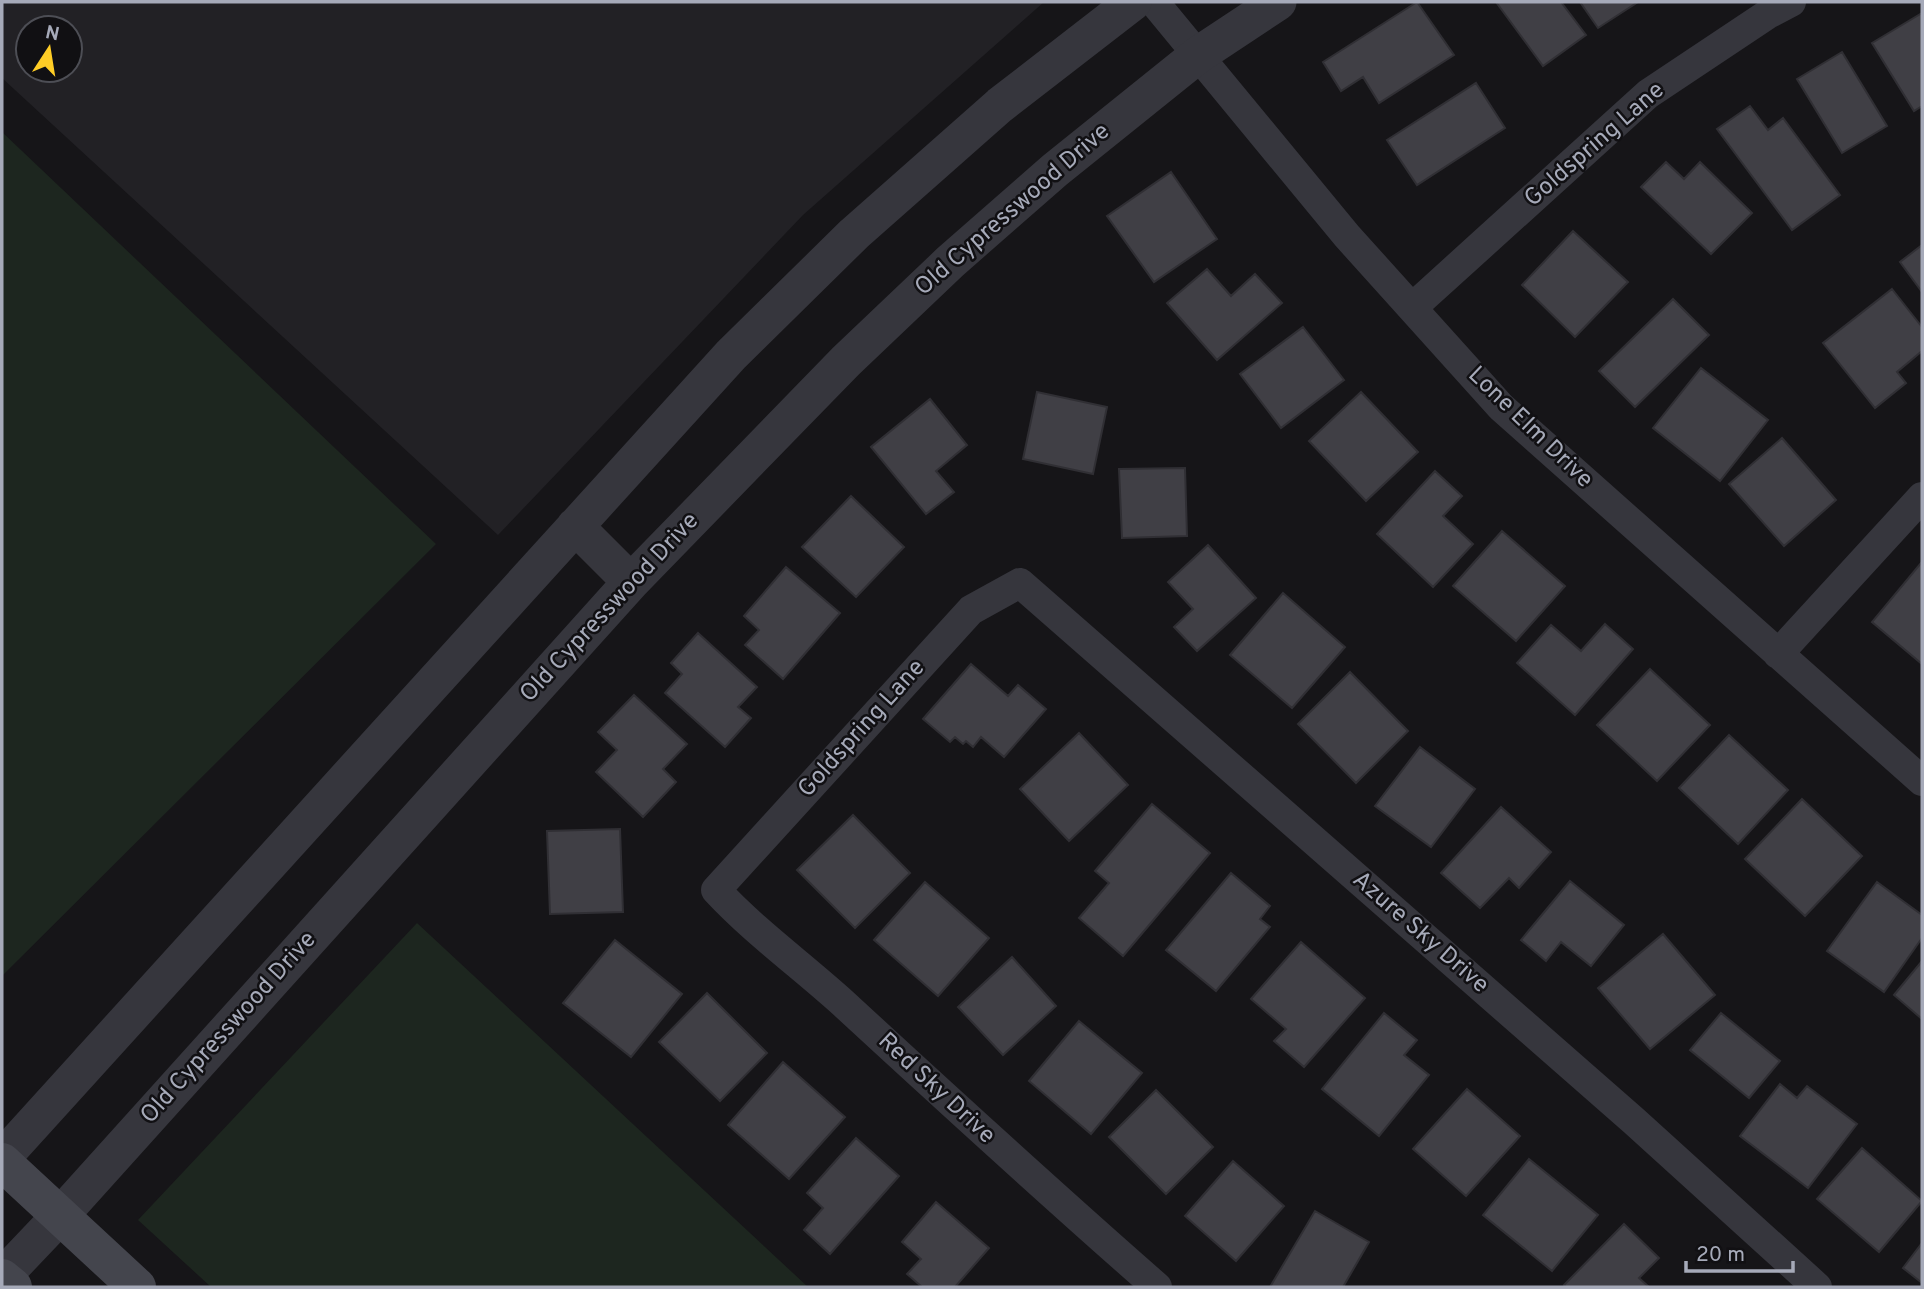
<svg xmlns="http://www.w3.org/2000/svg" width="1924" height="1289" viewBox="0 0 1924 1289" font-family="Overpass,sans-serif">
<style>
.built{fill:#222125;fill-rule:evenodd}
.green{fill:#1d261f}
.building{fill:#403f45;stroke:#302f34;stroke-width:2}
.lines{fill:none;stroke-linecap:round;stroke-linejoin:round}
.minor{stroke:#36363d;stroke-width:30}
.tertiary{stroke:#36363d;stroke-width:37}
.secondary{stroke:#44454d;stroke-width:38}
.labels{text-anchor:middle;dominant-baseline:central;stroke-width:5;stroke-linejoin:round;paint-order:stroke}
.street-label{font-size:24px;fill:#a6aab9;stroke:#111013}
</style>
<rect width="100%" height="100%" fill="#161518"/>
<path class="built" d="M2,2H1044L803,215L498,535L2,78ZM28,28H70V70H28Z"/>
<path class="green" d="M2,132L436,544L2,976Z
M417,923L808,1287H211L138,1220Z"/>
<path class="building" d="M1417,2L1454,55L1379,103L1363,77L1341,91L1323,62Z
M1496,2H1561L1586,35L1543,66Z
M1580,2H1638L1598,28Z
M1922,13V106L1914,111L1872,43Z
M1842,52L1887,126L1842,153L1797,79Z
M1476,83L1505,128L1417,185L1387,140Z
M1750,106L1768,130L1783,118L1840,195L1792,230L1717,129Z
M1666,162L1684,179L1700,162L1752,213L1711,254L1641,187Z
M1171,172L1217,239L1154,282L1107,216Z
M1573,231L1628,282L1575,337L1522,285Z
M1922,245V292L1900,262Z
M1207,269L1231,296L1255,274L1282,303L1217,360L1167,303Z
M1892,289L1922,327V351L1897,372L1906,383L1875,408L1823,343Z
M1673,299L1709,335L1635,407L1599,371Z
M1303,327L1344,380L1281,428L1240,374Z
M1701,368L1768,420L1720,481L1653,428Z
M1037,392L1107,407L1093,474L1023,459Z
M1361,392L1418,452L1366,501L1309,441Z
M930,399L967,445L936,471L954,492L926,514L871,447Z
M1782,438L1836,500L1784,546L1729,484Z
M1185,468L1187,536L1122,538L1119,469Z
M1435,471L1462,496L1443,516L1473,544L1433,587L1377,534Z
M851,496L904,547L856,597L802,547Z
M1502,531L1565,586L1516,641L1453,586Z
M1208,545L1256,598L1197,651L1174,627L1193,609L1168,582Z
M1921,563L1922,564V664L1872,622Z
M786,567L840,613L783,679L745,645L759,630L744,616Z
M1283,593L1345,647L1292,708L1230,655Z
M1605,624L1633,649L1575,715L1517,663L1551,625L1581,651Z
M698,633L757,687L738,707L751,718L725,747L665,693L682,674L671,663Z
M971,664L1008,696L1018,685L1046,709L1004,757L981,737L973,747L966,741L963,744L955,737L950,742L923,719Z
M1650,669L1710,725L1657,781L1597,725Z
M1350,672L1408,731L1356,783L1298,724Z
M634,695L687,744L663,769L676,782L643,817L596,772L617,750L598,732Z
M1079,733L1128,785L1069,841L1020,789Z
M1729,735L1788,790L1738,844L1679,788Z
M1420,747L1475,789L1431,847L1375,806Z
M1802,799L1862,856L1805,916L1745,859Z
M1152,804L1210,853L1123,956L1079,918L1109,883L1095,871Z
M1501,807L1551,852L1519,888L1509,878L1480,908L1441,873Z
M853,815L910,873L855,928L797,870Z
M620,829L623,912L550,914L547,831Z
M1231,873L1270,906L1260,919L1270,927L1216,991L1166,950Z
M1570,881L1624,925L1591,966L1561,942L1546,961L1521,940Z
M925,882L989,938L938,996L874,940Z
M1877,882L1922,915V938L1884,992L1827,951Z
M1663,934L1715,995L1650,1049L1598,988Z
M615,940L682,994L631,1057L563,1003Z
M1301,942L1365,998L1304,1067L1274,1041L1286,1029L1251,999Z
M1012,957L1056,1006L1003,1055L958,1007Z
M1922,961V1019L1894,995Z
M707,993L767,1053L720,1101L659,1042Z
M1384,1013L1417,1040L1404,1055L1429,1075L1379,1136L1322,1089Z
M1721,1013L1780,1061L1749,1098L1690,1050Z
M1079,1021L1142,1073L1091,1134L1029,1081Z
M783,1062L845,1117L789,1179L728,1125Z
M1780,1084L1797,1098L1807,1086L1857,1124L1808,1188L1740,1136Z
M1467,1089L1520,1136L1466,1196L1413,1149Z
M1156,1090L1213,1147L1166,1194L1109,1137Z
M856,1138L899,1176L830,1254L804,1230L823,1208L807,1193Z
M1862,1148L1922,1201L1879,1252L1817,1199Z
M1529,1159L1598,1215L1552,1271L1483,1215Z
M1233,1161L1284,1206L1236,1261L1185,1216Z
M936,1202L989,1248L955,1287H922L907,1274L921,1259L902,1242Z
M1315,1211L1369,1242L1343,1287H1270Z
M1624,1224L1659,1258L1639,1278L1649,1287H1566L1564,1285Z
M1922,1243V1283L1903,1268Z"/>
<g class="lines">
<path class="minor" d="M1154,2L1347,236L1501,407L1922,781
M1413,307L1648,94L1768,14L1791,2
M1778,654L1922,497
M1157,1287C1051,1194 947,1099 844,1004C801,965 755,932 716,890L971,610L1020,583L1634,1121L1817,1287"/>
<path class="tertiary" d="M575,526L631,582
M2,1158L731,355L854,234L1000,105L1133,2
M2,1277L59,1217L631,582L846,361L950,262L1055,170L1198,55L1278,2"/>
<path class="secondary" d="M2,1162L137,1287
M2,1278L13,1287"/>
</g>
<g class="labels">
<g class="street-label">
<text transform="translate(1595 145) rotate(-41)">Goldspring Lane</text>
<text transform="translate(1013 210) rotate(-41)">Old Cypresswood Drive</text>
<text transform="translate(1530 428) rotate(44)">Lone Elm Drive</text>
<text transform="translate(610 608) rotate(-47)">Old Cypresswood Drive</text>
<text transform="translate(862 729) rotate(-48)">Goldspring Lane</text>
<text transform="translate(1420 933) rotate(41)">Azure Sky Drive</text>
<text transform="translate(229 1028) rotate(-48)">Old Cypresswood Drive</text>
<text transform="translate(936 1089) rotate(43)">Red Sky Drive</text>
</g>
</g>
<rect width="1924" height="1289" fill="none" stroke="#a6aab9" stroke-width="7"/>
<g transform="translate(49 49) rotate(12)"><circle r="33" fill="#111013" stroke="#4d4e55" stroke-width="2"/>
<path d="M0-5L12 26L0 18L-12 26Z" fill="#ffcd26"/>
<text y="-10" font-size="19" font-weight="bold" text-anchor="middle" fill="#a6aab9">N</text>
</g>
<path d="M1686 1261v10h107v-10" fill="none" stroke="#a6aab9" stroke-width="3.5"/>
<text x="1696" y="1261" font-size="21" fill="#a6aab9" stroke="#111013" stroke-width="5" paint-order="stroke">20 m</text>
</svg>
